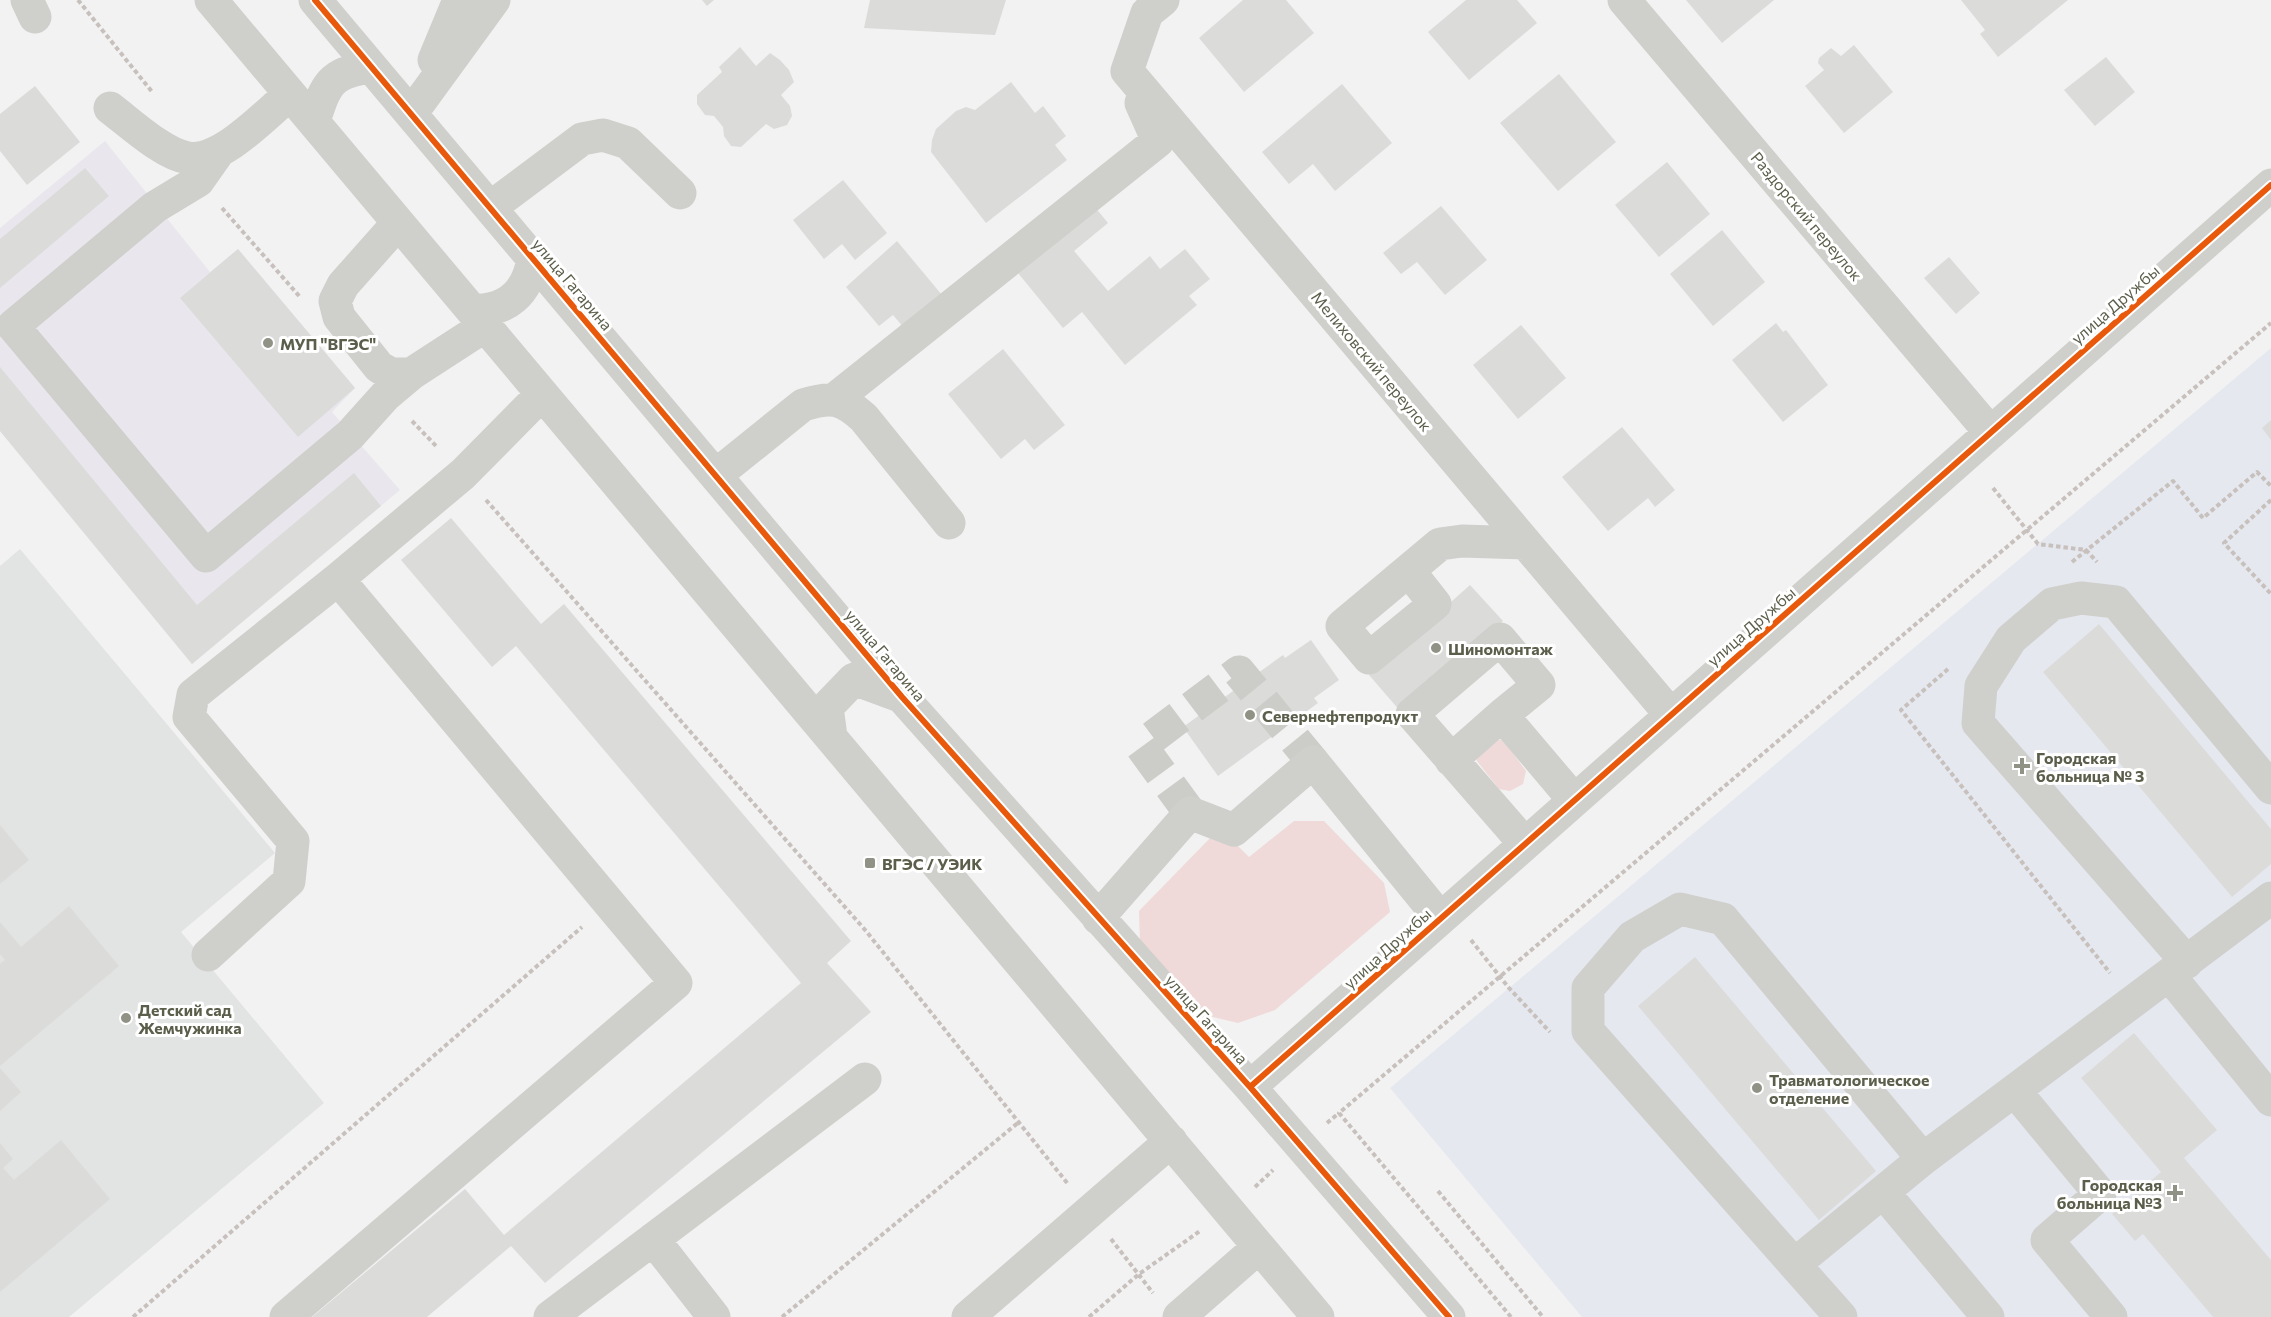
<svg xmlns="http://www.w3.org/2000/svg" width="2271" height="1317" viewBox="0 0 2271 1317" font-family="Commissioner,sans-serif">
<style>
.commercial{fill:#eae6ed}
.education{fill:#e2e3e3}
.medical{fill:#e5e8ef}
.green{fill:#efdad9}
.building{fill:#dbdbda}
.lines{fill:none;stroke-linecap:round;stroke-linejoin:round}
.minor-tunnel{stroke:#cccdc8;stroke-width:33;stroke-dasharray:33 16;stroke-linecap:butt}
.path{stroke:#c7c0bc;stroke-width:4;stroke-dasharray:4.5 3;stroke-linecap:butt}
.minor{stroke:#cfd0cc;stroke-width:33}
.cycleway-casing{stroke:#fff;stroke-width:10}
.cycleway{stroke:#e8590c;stroke-width:6}
.poi-dot{fill:#909285;stroke:#fff;stroke-width:2}
.labels{text-anchor:middle;dominant-baseline:central;stroke-width:6;stroke-linejoin:round;paint-order:stroke}
.street-label{font-size:16px;fill:#5b5e4a;stroke:#fff}
.poi-label{font-size:16px;font-weight:bold;fill:#5b5e4a;stroke:#fff;text-anchor:start}
</style>
<rect width="100%" height="100%" fill="#f2f2f2"/>
<path class="commercial" d="M105,141L210,272L238,249L355,388L332,412L400,490L192,664L0,431V228Z"/>
<path class="education" d="M20,549L275,853L181,932L324,1103L69,1317H0V566Z"/>
<path class="medical" d="M2271,348V1317H1582L1390,1088Z"/>
<path class="green" d="M1493,739L1503,740L1526,771L1523,784L1510,791L1499,789L1477,761V751Z
M1294,821H1324L1384,883L1390,912L1275,1010L1238,1023L1205,1015L1140,943L1139,911L1212,836H1228L1249,857Z"/>
<path class="building" d="M702,0H714L707,6Z
M870,0H1006L995,35L864,28Z
M1243,0H1286L1314,33L1244,92L1199,38Z
M1466,0H1517L1537,23L1469,80L1428,32Z
M1686,0H1774L1722,43Z
M1961,0H2068L1998,57L1980,34L1985,30Z
M1854,45L1893,92L1844,133L1805,86L1824,70L1818,63L1819,58L1831,48L1841,56Z
M740,47L756,66L770,53L780,60L789,70L794,82L781,95L790,106L792,116L787,125L774,129L766,124L741,147L731,146L724,136L723,127L714,116L705,115L697,104V95L722,72L719,67Z
M2106,57L2135,92L2095,126L2064,90Z
M1559,74L1616,142L1558,191L1500,123Z
M1011,82L1035,113L1043,106L1066,136L1055,145L1067,160L986,223L931,152L932,140L936,129L956,111L966,107L975,110Z
M1342,84L1392,143L1335,191L1313,164L1289,184L1262,152Z
M35,86L80,142L27,185L0,151V114Z
M1667,162L1710,214L1659,257L1615,205Z
M85,168L109,196L0,288V239Z
M843,180L887,233L855,260L842,244L824,259L793,220Z
M1094,206L1108,223L1074,251L1108,291L1150,256L1160,269L1185,249L1210,279L1189,296L1197,305L1125,365L1082,312L1063,328L1018,273Z
M1441,206L1487,260L1445,295L1417,262L1401,274L1383,253Z
M1722,230L1765,282L1713,326L1670,274Z
M897,241L942,295L904,328L893,315L879,326L846,287Z
M238,249L355,388L298,437L180,298Z
M1949,257L1980,293L1956,314L1924,278Z
M1776,323L1783,332L1786,330L1828,385L1783,422L1732,360Z
M1521,325L1566,378L1518,419L1473,365Z
M1003,349L1065,425L1034,450L1025,439L1001,459L948,394Z
M0,367L197,605L354,473L381,506L192,664L0,431Z
M2271,420V440L2262,428Z
M1622,427L1675,490L1655,507L1648,498L1608,531L1562,477Z
M451,518L541,624L564,604L851,941L827,963L871,1012L545,1283L511,1246L427,1317H312L465,1189L504,1235L801,983L516,646L492,667L401,560Z
M1470,585L1503,621L1401,712L1369,675Z
M2099,624L2271,829V864L2232,897L2043,672Z
M1311,640L1339,680L1314,698L1318,703L1218,776L1183,727L1283,655L1285,658Z
M0,825L29,860L0,884Z
M69,906L119,966L0,1066V964L5,960L0,954V922L21,947Z
M1695,957L1876,1171L1819,1220L1638,1006Z
M2134,1033L2217,1130L2184,1158L2271,1260V1317H2213L2143,1234L2135,1241L2112,1214L2161,1172L2081,1078Z
M0,1068L21,1092L0,1111Z
M61,1140L110,1199L0,1292V1143L13,1159L3,1168L14,1180Z"/>
<g class="lines">
<path class="minor-tunnel" d="M1190,813L1141,746L1239,672L1313,762"/>
<path class="path" d="M78,0L153,93
M222,208L300,297
M412,421L438,448
M1993,488L2038,544L2086,550L2097,562
M486,500L866,931L1068,1184
M2271,500L2224,543L2271,594
M2072,562L2173,481L2203,518L2257,472L2271,486
M1948,669L1901,710L2110,973
M1471,940L1509,988L1550,1032
M1327,1123L1339,1113
M1255,1187L1273,1170
M1438,1191L1543,1317
M1111,1239L1153,1293
M133,1317L582,927
M782,1317L1019,1122
M1089,1317L1139,1274L1200,1231
M1511,1317L1339,1113L2271,323"/>
<path class="minor" d="M27,0L35,17
M211,0L1318,1317
M315,0L902,697L1250,1087L1449,1317
M1163,0L1147,13L1127,71L1671,715
M1624,0L1990,432
M434,60L459,0
M110,108C130,123 163,154 188,158C221,163 265,115 290,94
M411,114L494,0
M314,121C326,84 330,73 370,67
M217,154L198,181L155,207L13,326L206,556L350,435L386,395L411,374
M491,207L582,139L603,135L628,143L680,193
M398,223L343,285L335,301L339,317L379,367L391,374H411L485,326
M472,310C507,312 528,293 533,258
M835,399L1158,141L1141,103
M716,475L803,405C832,396 842,398 864,418L949,523
M1409,571L1435,604L1369,658L1342,626L1440,544L1462,541L1525,543
M831,737L827,707L854,679L900,696
M1451,760L1502,715
M1525,844L1412,714L1500,639L1539,685L1502,715L1574,800
M1098,918L1190,813L1234,830L1313,762L1440,918
M208,955L289,881L293,841L189,717L193,695L338,579
M2187,962L1978,723L1981,686L2011,639L2052,604L2081,598L2116,602L2271,788
M2169,975L2271,1100
M1250,1087L2271,185
M2015,1091L2100,1194L2047,1240L2111,1317
M1883,1192L1988,1317
M653,1239L714,1317
M1795,1264L1923,1159L2271,898
M286,1317L676,983L338,579L463,474L542,394
M550,1317L865,1079
M968,1317L1171,1141
M1179,1317L1259,1247
M1841,1317L1588,1031V988L1632,937L1680,909L1723,919L1923,1159"/>
<g class="cycleway-casing">
<path id="cycleway" d="M315,0L902,697L1250,1087L1449,1317
M1250,1087L2271,185"/>
</g>
<use href="#cycleway" class="cycleway"/>
</g>
<g class="poi-dot">
<circle cx="268" cy="343" r="6"/>
<circle cx="1436" cy="648" r="6"/>
<circle cx="1250" cy="715" r="6"/>
<path d="M2019 757h6v6h6v6h-6v6h-6v-6h-6v-6h6z"/>
<rect x="864" y="857" width="12" height="12" rx="3"/>
<circle cx="126" cy="1018" r="6"/>
<circle cx="1757" cy="1088" r="6"/>
<path d="M2172 1184h6v6h6v6h-6v6h-6v-6h-6v-6h6z"/>
</g>
<g class="labels">
<g class="street-label">
<text transform="translate(1807 216) rotate(50)">Раздорский переулок</text>
<text transform="translate(573 284) rotate(50)">улица Гагарина</text>
<text transform="translate(2115 304) rotate(-41)">улица Дружбы</text>
<text transform="translate(1372 361) rotate(50)">Мелиховский переулок</text>
<text transform="translate(1751 626) rotate(-41)">улица Дружбы</text>
<text transform="translate(886 655) rotate(50)">улица Гагарина</text>
<text transform="translate(1387 948) rotate(-42)">улица Дружбы</text>
<text transform="translate(1207 1019) rotate(48)">улица Гагарина</text>
</g>
<g class="poi-label">
<text x="280" y="343">МУП "ВГЭС"</text>
<text x="1448" y="648">Шиномонтаж</text>
<text x="1262" y="715">Севернефтепродукт</text>
<text x="2036" y="757">Городская<tspan x="2036" dy="18">больница № 3</tspan></text>
<text x="882" y="863">ВГЭС / УЭИК</text>
<text x="138" y="1009">Детский сад<tspan x="138" dy="18">Жемчужинка</tspan></text>
<text x="1769" y="1079">Травматологическое<tspan x="1769" dy="18">отделение</tspan></text>
<text x="2162" y="1184" text-anchor="end">Городская<tspan x="2162" dy="18">больница №3</tspan></text>
</g>
</g>
</svg>
